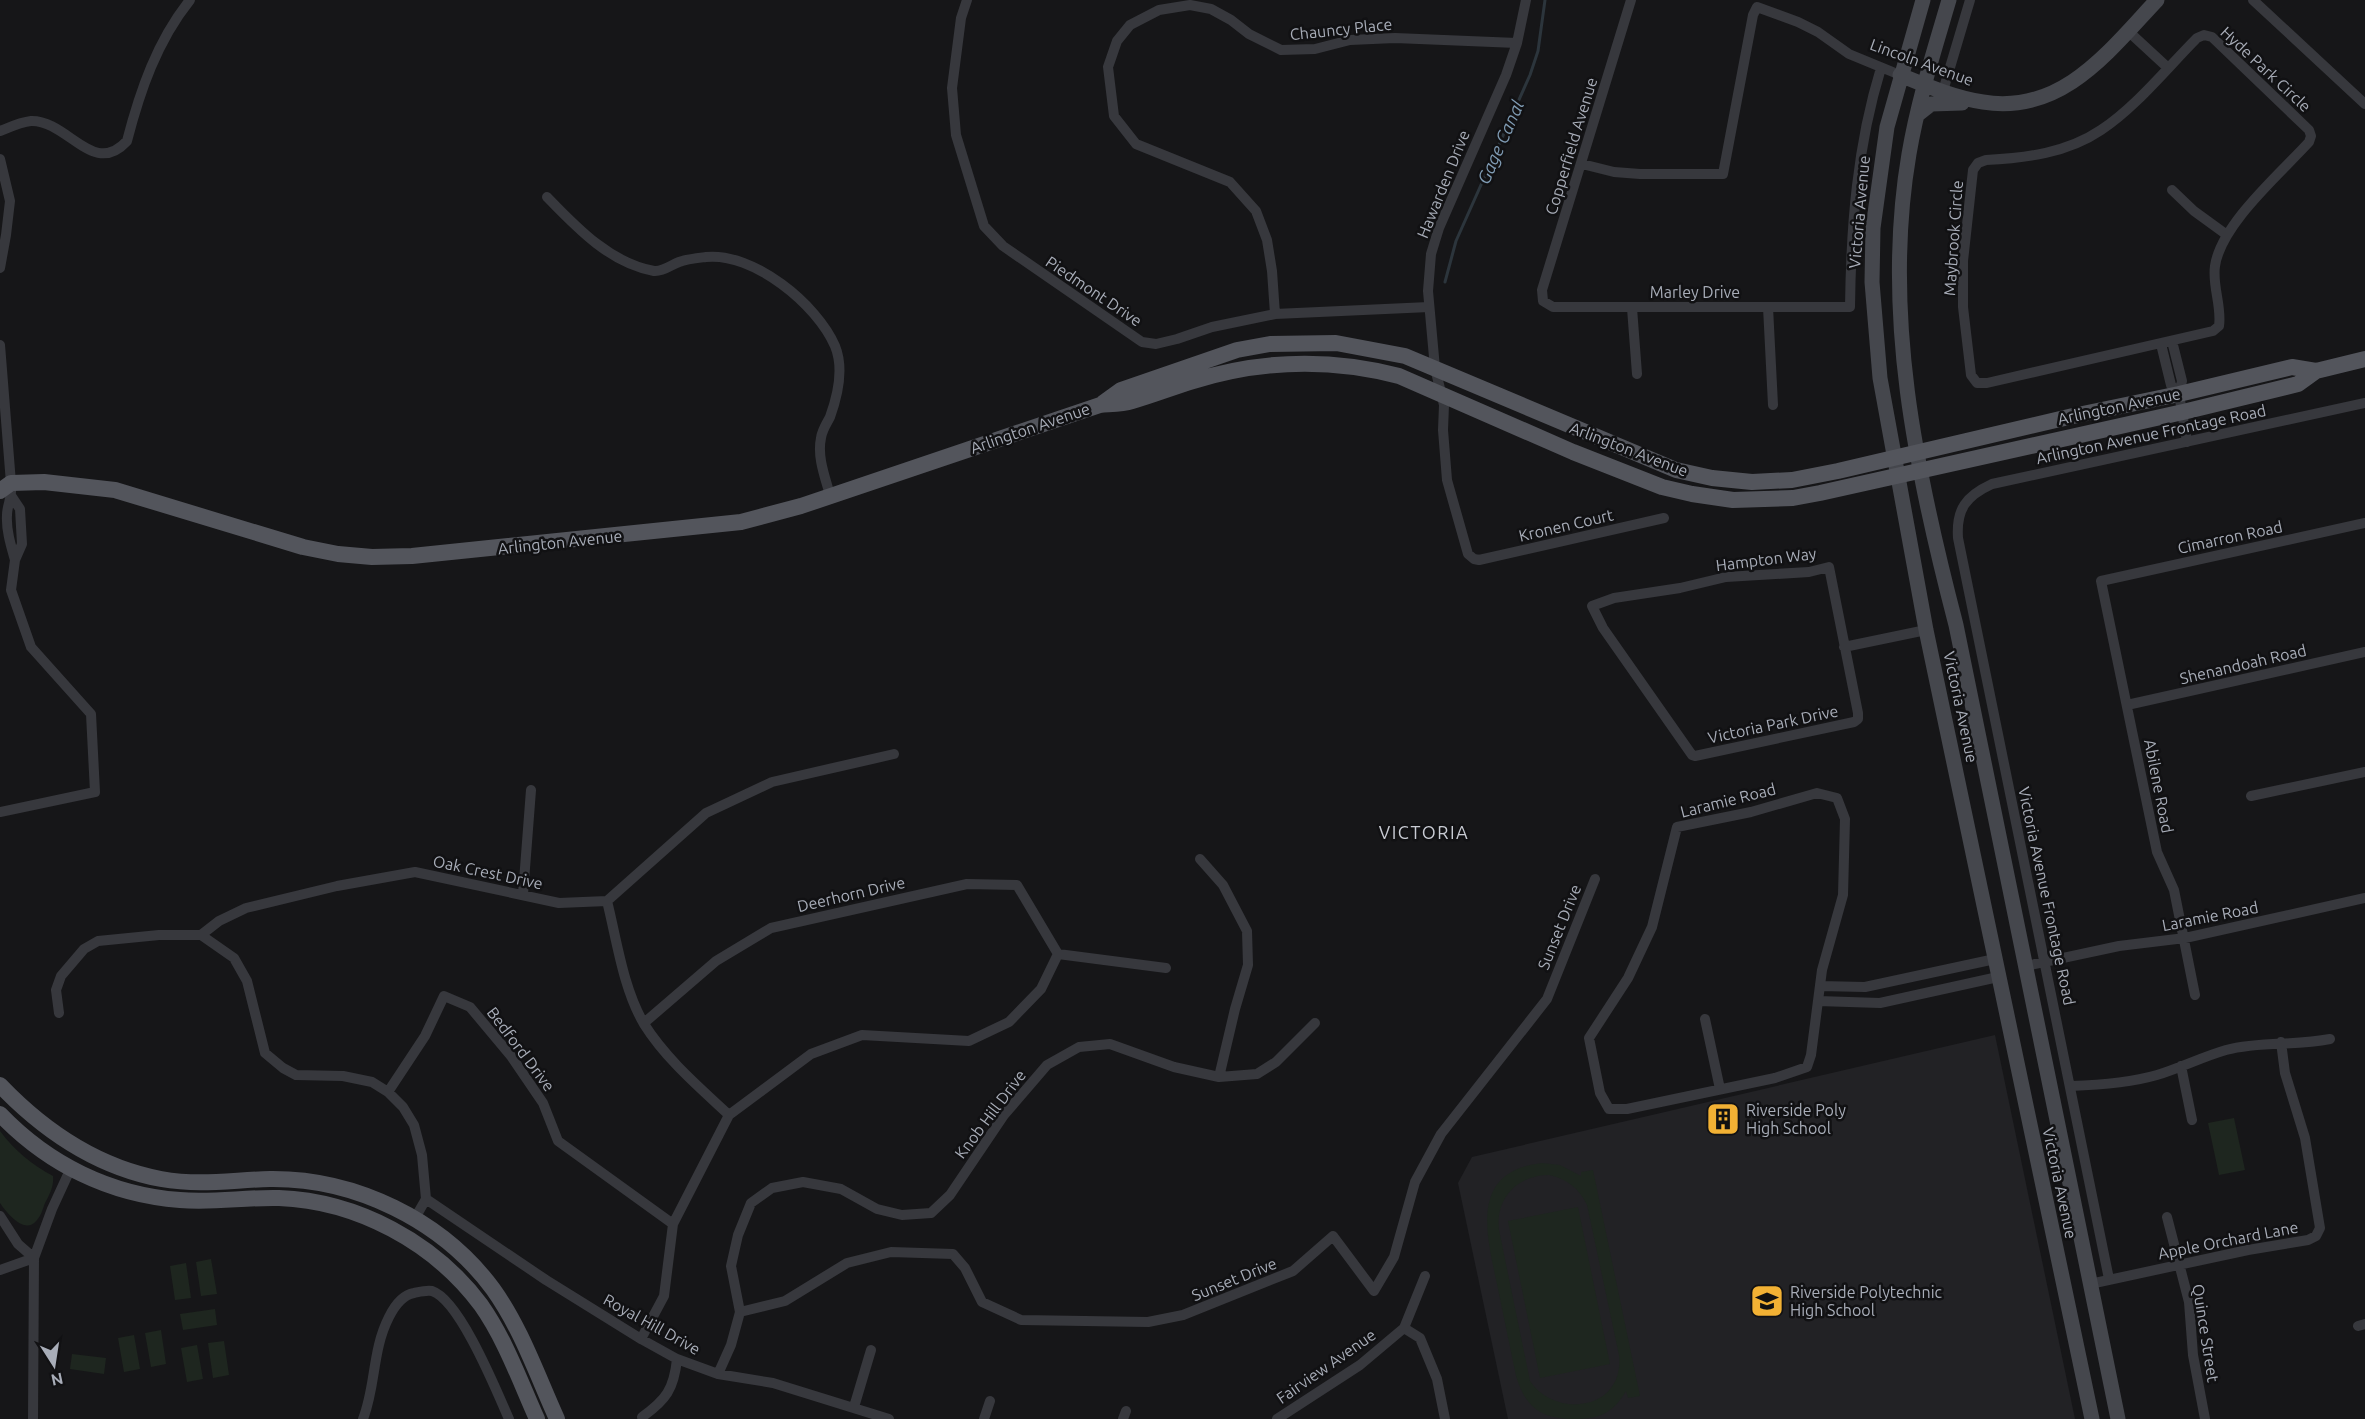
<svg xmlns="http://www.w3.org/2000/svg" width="2365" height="1419" viewBox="0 0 2365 1419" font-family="Ubuntu,sans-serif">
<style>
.built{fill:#222225}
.green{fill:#1e261f;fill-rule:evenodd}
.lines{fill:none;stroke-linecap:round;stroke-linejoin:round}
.stream{stroke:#2c353c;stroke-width:3}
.street{stroke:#37383d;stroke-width:10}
.secondary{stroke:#45474d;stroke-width:15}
.primary{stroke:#53555c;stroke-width:16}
.labels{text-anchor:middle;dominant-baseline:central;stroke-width:5;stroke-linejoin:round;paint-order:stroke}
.street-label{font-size:16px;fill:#a8adb8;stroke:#111113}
.poi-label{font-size:16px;fill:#a8adb8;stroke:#111113;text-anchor:start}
.water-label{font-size:18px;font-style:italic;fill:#7f9bb3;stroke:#111113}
.neighbourhood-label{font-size:18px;letter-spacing:1.5px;fill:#c9ccd4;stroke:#111113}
</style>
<rect width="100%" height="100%" fill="#161618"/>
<path class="built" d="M1995,1035L2075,1419H1508L1458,1183L1472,1157Z"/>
<path class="green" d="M2234,1118L2245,1170L2219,1175L2208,1123Z
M0,1131C15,1151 31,1164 53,1176C54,1186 50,1194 45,1203C43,1208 41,1216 37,1220C25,1236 7,1213 0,1203Z
M1542,1163L1560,1165L1581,1176V1172L1593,1170L1640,1396L1628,1398L1626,1391C1613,1413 1600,1419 1575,1419C1542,1419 1526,1409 1516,1376C1510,1347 1504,1318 1498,1289C1488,1239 1466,1172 1542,1163ZM1549,1175C1567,1179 1579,1188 1587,1205L1619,1355C1625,1411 1555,1419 1530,1381L1499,1230C1495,1198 1518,1175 1549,1175Z
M1578,1207L1610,1364L1540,1378L1508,1221Z
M211,1259L217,1294L201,1296L196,1262Z
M186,1263L191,1298L175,1300L170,1266Z
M215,1309L217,1325L183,1330L180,1314Z
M161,1330L166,1364L151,1367L145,1333Z
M134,1335L140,1369L124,1372L118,1338Z
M224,1341L229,1375L213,1378L208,1343Z
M197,1345L203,1379L187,1382L181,1348Z
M72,1354L106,1358L104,1374L70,1369Z"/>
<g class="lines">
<path class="stream" d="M1445,282L1456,241L1530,75L1538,51L1545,0"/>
<path class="street" d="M967,0L961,18L952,88L956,135L984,226L1003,246L1142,342L1156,344L1177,339L1212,327L1275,314L1429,307
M1526,0L1517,43L1506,75L1439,228L1431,254L1428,291L1435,368L1444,405L1443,430L1447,480L1468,554L1474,559L1479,560L1664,518
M1631,0L1542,290L1543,301L1553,307H1850C1851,226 1857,146 1881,68
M2253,0L2365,104
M2128,31L2167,67
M2204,35L2212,37L2309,130L2311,136L2309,142C2280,174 2221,224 2215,266C2212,286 2222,306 2219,326L2213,331L1987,383H1977L1971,375L1963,307V261L1973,170L1978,163L1986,160C2026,158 2067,153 2101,130C2135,108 2168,67 2197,38Z
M1943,91L1970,0
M0,131C10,127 21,122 31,121C68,120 93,178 127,141C140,91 157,41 190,0
M0,159L10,201L6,235L0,268
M1582,164L1614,172L1640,174H1723L1753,15L1757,7L1798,22L1818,32L1849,54L1900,75
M2172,190L2194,211L2227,235
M547,197C577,228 610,263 654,271C663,272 671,265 679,262C687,259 698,258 706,257C753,252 817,304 835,346C844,368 838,395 830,417C827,423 822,430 821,438C817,457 825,477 830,495
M1768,307L1773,405
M1632,308L1637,374
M1275,314L1272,271L1267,240L1256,211L1230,182L1136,144L1114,116L1108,67L1117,41L1130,25L1159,10L1190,5L1211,9L1231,20L1249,34L1281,50L1315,49L1350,40L1395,38L1517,43
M2172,341L2182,381L2179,394L2187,442
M2161,344L2171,385L2179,394
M0,345C4,391 7,437 11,483C13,497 7,504 7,515C6,530 11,546 15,560
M1829,567L1858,713V719L1854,722L1695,756L1692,755L1603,628L1592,606L1614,598L1680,588L1726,577L1809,572Z
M1844,647L1926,630
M2127,705L2365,652
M1817,793L1837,798L1845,819L1843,895L1822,970L1811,1055L1807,1067L1775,1078L1627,1109H1609L1600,1093L1589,1038L1628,978L1652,927L1677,827L1751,812Z
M2251,796L2365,772
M0,812L95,792L91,714L31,647L11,590L15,560L22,544L20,509L12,497
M523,894L531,790
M607,901C617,941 623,988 644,1024C666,1059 699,1087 729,1115
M201,935L234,958L247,981L265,1053L283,1068L296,1075L343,1076L372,1082L388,1092L403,1107L414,1125L422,1155L426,1199L415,1218
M2026,966L2119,946L2185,938L2365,898
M1820,986L1865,987L1995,959
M2195,995L2174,890L2157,852L2101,581L2365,523
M1818,1001L1880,1003L1998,977
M59,1013L56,990L61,976L84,949L98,941L159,935H201L219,921L246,908L337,886L415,872L559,903L607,901L706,813L772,782L894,754
M1705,1019L1720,1089
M644,1023L716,961L771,928L967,884L1017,885L1058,954
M2181,1066L2192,1120
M1219,1077L1257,1074L1276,1062L1315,1023
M2071,1086C2100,1085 2129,1083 2157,1075C2180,1068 2202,1057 2226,1050C2261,1041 2295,1046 2330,1039
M388,1092L425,1036L444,996L470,1007L511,1056L543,1103L558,1141L673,1224
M426,1199L546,1280L641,1339L677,1359L718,1374L773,1383L889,1419
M0,1216L18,1244L34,1258L33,1419
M2167,1217L2189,1302L2193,1355L2205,1419
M0,1270L34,1258L52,1209L70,1170
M2109,1279L1958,538C1956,509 1966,496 1992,484L2365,403
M2090,1284L2248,1250L2308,1240L2316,1236L2320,1228L2305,1138L2285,1073L2281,1042
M740,1312L731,1266L738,1235L751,1203L772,1188L803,1182L841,1189L877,1209L902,1215L931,1213L950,1195L1004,1115L1047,1065L1079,1047L1110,1044L1174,1067L1219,1077L1235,1009L1248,965L1247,931L1223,885L1200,859
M2358,1326L2365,1324
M1404,1328L1420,1338L1437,1379L1445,1419
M641,1339L664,1296L673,1224L729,1115L811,1054L862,1035L969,1041L1009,1022L1041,989L1058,954L1166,968
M718,1374L731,1345L740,1312L785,1301L847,1263L891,1252L953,1254L965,1268L982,1302L1021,1320L1148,1322L1183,1315L1293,1271L1333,1236L1374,1291L1394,1257L1415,1182L1441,1134L1547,999L1595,879
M854,1407L871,1350
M642,1417C666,1400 674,1389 677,1359
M363,1419C376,1386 372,1350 389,1317C394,1307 402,1295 414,1293C419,1292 426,1290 432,1291C460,1300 497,1392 509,1419
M984,1419L990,1401
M1123,1419L1126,1411
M1277,1419L1360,1365L1404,1328L1425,1276"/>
<path class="secondary" d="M1923,0L1887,127L1873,228L1872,282L1880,378L1926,630L2092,1419
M1949,0C1934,51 1918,101 1909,154C1882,312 1916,472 1956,625L2118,1419
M1900,75C1927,86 1955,98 1983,102C2062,115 2109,51 2157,0
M1917,115L1931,104L1962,103"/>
<path class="primary" d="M1103,403L1121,390L1237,350L1270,344L1336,343L1405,356L1676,470L1712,478L1752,482L1792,480L1838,471L2073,416L2179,394L2292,367L2316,371L2365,359
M0,491L11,483L44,482L115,490L303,547L338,554L372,557L412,556L741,522L801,506L1100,405C1110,404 1122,404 1132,401C1153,395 1173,387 1193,381C1261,360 1330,358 1399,376L1573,452L1662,487L1692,494L1733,500L1793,498L1820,493L2183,412L2298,384L2316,371
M0,1085C45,1132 97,1167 161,1179C201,1186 231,1180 270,1179C355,1178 442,1220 493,1289C521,1328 537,1375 557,1419
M0,1114C48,1164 110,1195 180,1200C213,1203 246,1197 279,1198C357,1201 434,1242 481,1305C505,1339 520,1381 537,1419"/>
</g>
<defs>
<g id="building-square" transform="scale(1.725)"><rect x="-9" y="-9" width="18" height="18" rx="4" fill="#f2b134" stroke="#111113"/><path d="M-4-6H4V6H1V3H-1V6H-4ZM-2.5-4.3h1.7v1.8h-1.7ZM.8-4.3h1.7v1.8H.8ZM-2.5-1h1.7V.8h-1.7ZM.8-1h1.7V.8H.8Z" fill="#111"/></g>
<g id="school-square" transform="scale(1.725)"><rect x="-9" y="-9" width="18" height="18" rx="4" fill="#f2b134" stroke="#111113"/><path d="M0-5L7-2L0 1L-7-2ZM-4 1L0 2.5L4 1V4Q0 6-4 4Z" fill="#111"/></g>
</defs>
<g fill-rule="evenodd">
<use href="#building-square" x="1723" y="1119"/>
<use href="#school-square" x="1767" y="1301"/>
</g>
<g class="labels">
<g class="street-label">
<text transform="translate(1341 29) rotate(-6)">Chauncy Place</text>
<text transform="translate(1922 62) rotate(20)">Lincoln Avenue</text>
<text transform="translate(2266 69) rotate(43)">Hyde Park Circle</text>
<text transform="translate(1571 146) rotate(-73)">Copperfield Avenue</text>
<text transform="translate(1443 184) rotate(-68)">Hawarden Drive</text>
<text transform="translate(1859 212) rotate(-85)">Victoria Avenue</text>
<text transform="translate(1953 238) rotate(-86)">Maybrook Circle</text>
<text transform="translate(1094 291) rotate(34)">Piedmont Drive</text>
<text x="1695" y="292">Marley Drive</text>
<text transform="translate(2119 406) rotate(-12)">Arlington Avenue</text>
<text transform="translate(1030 428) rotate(-19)">Arlington Avenue</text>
<text transform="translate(2151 434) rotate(-12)">Arlington Avenue Frontage Road</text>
<text transform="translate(1629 449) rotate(21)">Arlington Avenue</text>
<text transform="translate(1566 525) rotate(-13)">Kronen Court</text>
<text transform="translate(2230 537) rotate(-12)">Cimarron Road</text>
<text transform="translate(560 542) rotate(-6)">Arlington Avenue</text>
<text transform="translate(1766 559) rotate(-7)">Hampton Way</text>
<text transform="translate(2243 664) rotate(-13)">Shenandoah Road</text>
<text transform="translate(1961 707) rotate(78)">Victoria Avenue</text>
<text transform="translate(1773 724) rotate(-12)">Victoria Park Drive</text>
<text transform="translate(2159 786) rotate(79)">Abilene Road</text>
<text transform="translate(1728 800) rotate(-14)">Laramie Road</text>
<text transform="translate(488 872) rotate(12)">Oak Crest Drive</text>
<text transform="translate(851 894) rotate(-13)">Deerhorn Drive</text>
<text transform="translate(2047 896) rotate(78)">Victoria Avenue Frontage Road</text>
<text transform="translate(2210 916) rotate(-11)">Laramie Road</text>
<text transform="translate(1559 927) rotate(-68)">Sunset Drive</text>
<text transform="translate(521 1049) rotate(53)">Bedford Drive</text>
<text transform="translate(990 1114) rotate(-53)">Knob Hill Drive</text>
<text transform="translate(2060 1183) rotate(78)">Victoria Avenue</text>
<text transform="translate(2228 1240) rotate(-11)">Apple Orchard Lane</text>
<text transform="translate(1234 1279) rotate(-22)">Sunset Drive</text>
<text transform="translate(652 1324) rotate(29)">Royal Hill Drive</text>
<text transform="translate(2206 1333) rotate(81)">Quince Street</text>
<text transform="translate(1326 1366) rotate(-35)">Fairview Avenue</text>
</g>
<g class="poi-label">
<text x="1746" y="1110">Riverside Poly<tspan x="1746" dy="18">High School</tspan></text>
<text x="1790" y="1292">Riverside Polytechnic<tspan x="1790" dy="18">High School</tspan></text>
</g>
<g class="water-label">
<text transform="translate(1500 142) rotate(-66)">Gage Canal</text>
</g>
<g class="neighbourhood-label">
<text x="1424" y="832">VICTORIA</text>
</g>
</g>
<g transform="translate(54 1365) rotate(168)" stroke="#111113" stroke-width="4.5" paint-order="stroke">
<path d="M0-4.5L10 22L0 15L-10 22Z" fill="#a8adb8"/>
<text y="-9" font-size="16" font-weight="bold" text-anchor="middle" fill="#a8adb8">N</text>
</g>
</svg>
